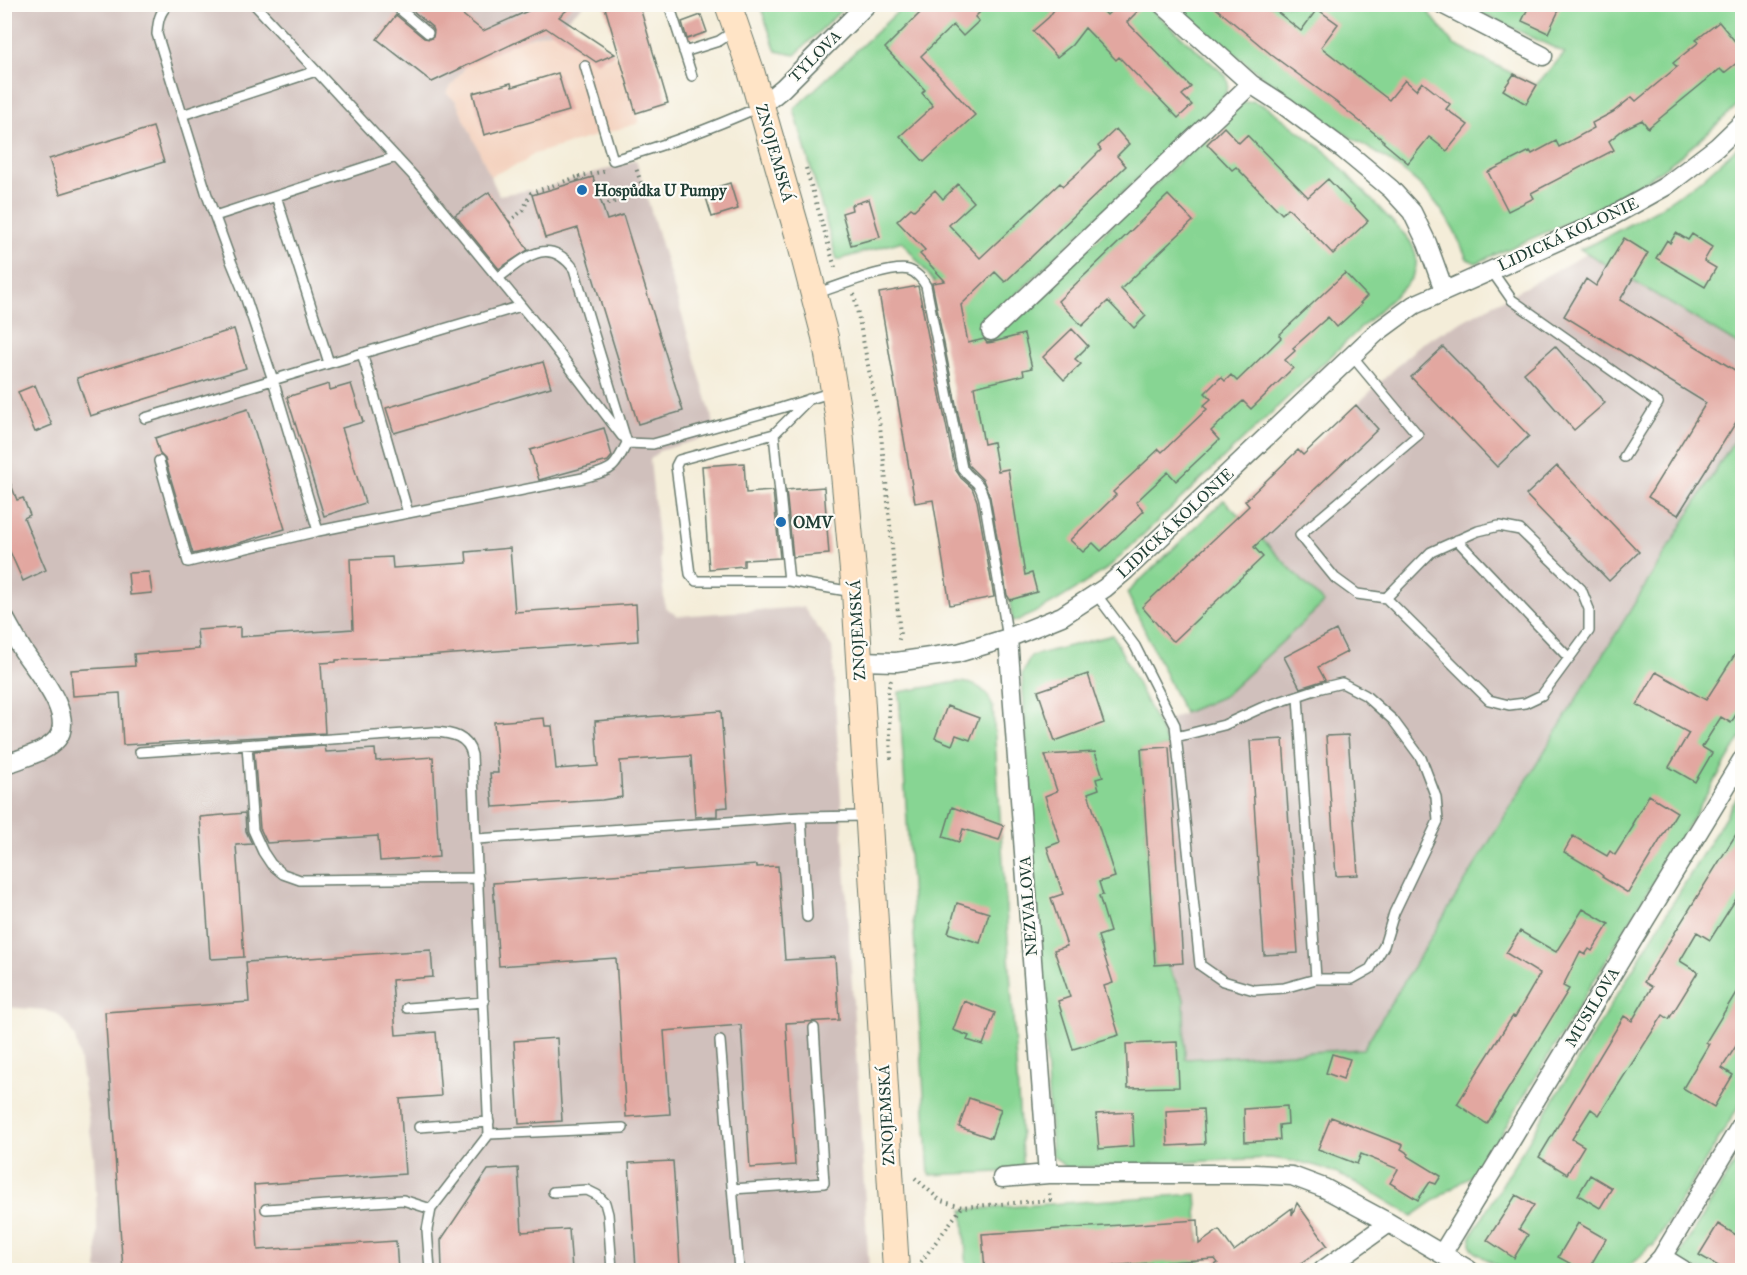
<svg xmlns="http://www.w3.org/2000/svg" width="1747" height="1275" viewBox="0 0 1747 1275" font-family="'IM FELL Great Primer',serif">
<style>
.built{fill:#f4d3c0}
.industrial{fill:#d0c0bc}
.green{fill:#87d593;stroke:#538964;stroke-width:1.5}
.building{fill:#e2a7a0}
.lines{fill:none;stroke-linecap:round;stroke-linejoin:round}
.service-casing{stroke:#6a7b6e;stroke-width:12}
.minor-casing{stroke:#6a7b6e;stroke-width:21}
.secondary-casing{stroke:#6a7b6e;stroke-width:28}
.path{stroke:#6a7b6e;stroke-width:4;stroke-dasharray:1.5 4.5;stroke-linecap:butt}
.service{stroke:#fff;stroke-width:9}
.minor{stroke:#fff;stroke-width:18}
.secondary{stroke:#ffe4c6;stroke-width:26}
.poi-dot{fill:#1f6fb2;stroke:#fdfcf7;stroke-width:2}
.labels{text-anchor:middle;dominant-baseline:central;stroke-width:4.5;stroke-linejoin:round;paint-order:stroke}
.street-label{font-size:16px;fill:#1f3d34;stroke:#fdfcf7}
.poi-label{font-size:16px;font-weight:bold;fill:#1f3d34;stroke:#fdfcf7;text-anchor:start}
</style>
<rect width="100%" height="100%" fill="#fdfcf7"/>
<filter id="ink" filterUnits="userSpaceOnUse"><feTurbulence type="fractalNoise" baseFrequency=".0167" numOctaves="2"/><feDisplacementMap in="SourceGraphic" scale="12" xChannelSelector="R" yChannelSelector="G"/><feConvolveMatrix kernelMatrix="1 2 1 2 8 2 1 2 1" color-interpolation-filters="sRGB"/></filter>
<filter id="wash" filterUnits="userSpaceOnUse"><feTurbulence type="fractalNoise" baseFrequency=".008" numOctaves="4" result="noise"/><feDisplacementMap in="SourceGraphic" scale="24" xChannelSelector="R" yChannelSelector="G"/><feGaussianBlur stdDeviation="1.35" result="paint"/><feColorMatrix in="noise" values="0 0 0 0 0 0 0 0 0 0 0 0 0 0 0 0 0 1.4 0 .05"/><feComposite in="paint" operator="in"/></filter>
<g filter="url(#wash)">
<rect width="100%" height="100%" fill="#f4edd9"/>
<path class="built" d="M553,31L596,62L619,55L639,123L531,155L524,162L490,176L456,101L446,93L475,54L488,50L490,55L521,40Z"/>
<path class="industrial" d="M5,5H584L553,31L521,40L490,55L487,50L475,54L446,93L456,101L499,195L530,190L531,192L636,160L717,434L659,451L650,460L665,607L678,616L803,607L832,647L869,1270H97V1210L94,1157L79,1056L75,1038L68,1025L57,1014L44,1010L5,1007Z
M1588,253L1742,347V427L1363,1049L1185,1059L1184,999L1155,965L1141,749L1169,747L1157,725L1224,696L1324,603L1241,516L1250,507L1245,501L1298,450L1303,455L1422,343Z"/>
<path class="green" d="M760,5V4L847,5L795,55L776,51Z
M905,5H1146L1226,76C1229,84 1229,88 1224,96L985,324L989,342L1236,108L1243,103L1253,101L1267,107L1324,150L1407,237C1419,252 1420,269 1407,284L1108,568C1077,588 1048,609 1013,622L988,478L969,473L935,283L902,241L837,260L794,109Z
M1175,5H1423L1454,45L1536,85L1565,53L1464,5H1742V101C1714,127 1686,154 1654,175C1599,212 1536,236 1476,263L1467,259C1457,234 1444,210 1425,190C1394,158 1351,140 1315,115C1266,81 1220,43 1175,5Z
M1742,143V347L1580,249L1595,243L1656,210L1703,178Z
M1742,427V736L1480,1169L1412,1216C1381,1198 1350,1176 1316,1166C1301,1161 1285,1160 1270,1158L1066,1168L1052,1155L1022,674L1031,656L1113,635L1169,747L1141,750L1155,965L1167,964L1184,999L1185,1059L1363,1049Z
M1224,500L1324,603L1224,696L1184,713L1127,593Z
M957,682C975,682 988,690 993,708L1023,1171L929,1175L899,692Z
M1742,789V1101L1653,1246L1650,1245L1639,1258L1623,1270H1505L1476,1253L1471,1246V1236Z
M1742,1151V1270H1694L1676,1260Z
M1196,1194L1201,1270H967L963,1210Z"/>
<g id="blocks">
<path class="building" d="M405,4H449L483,31L532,9L537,4H574L559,17L615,54L596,62L546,28L432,82L377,39L396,15L424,38L430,39L433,37L434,31L433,28Z
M604,4H639L668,103L636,113Z
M929,4H988L975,17L979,21L963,36L953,25L921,56L975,115L924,162L900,136L933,106L922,93L925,90L885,48Z
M1058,4H1097L1107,15L1118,4H1145L1127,22L1191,87L1182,95L1192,105L1178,118L1119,57L1116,60L1085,28L1072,45L1057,57L1033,31L1049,17Z
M1211,4H1267L1301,31L1317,9L1338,24L1321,47L1389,100L1405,80L1416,90L1422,82L1450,104L1446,109L1468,125L1447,151L1429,137L1408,163L1383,142L1384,141L1336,102L1273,56Z
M1530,4H1562L1548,33L1522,21Z
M701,15L707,32L687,39L682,22Z
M1719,22L1743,51V58L1724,73L1720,69L1648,128L1642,120L1624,129L1609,141L1614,150L1531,193L1534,198L1508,211L1488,172L1530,151L1532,154L1556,141L1559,147L1594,128L1592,123L1613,112L1632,97L1636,101L1677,67L1673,63L1699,42L1696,40Z
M558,73L569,111L484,135L473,93L511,83L512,87Z
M1514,74L1537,85L1526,104L1503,90Z
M153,127L164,162L60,194L49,159Z
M1224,127L1239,143L1247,135L1308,197L1328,179L1368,221L1333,254L1288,208L1282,214L1236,167L1232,170L1207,144Z
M1116,129L1129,144L1117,156L1126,166L1005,282L995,272L961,305L968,343L984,339L987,343L993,342L1024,334L1032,368L1023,370L1024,375L974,387L984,444L993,442L998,471L1008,469L1025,575L1032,573L1037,592L1010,600L1007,595L990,497L983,480L968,465L932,283L945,281L920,254L925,250L897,221L911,208L914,210L935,190L943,199L958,184L974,202L949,225L980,258L1060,183L1063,186L1082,169L1101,150L1098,146Z
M593,177L607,220L623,215L683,411L638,424L578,228L545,238L532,195Z
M730,183L738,209L712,217L704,191Z
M489,192L528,250L499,269L455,215Z
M1168,195L1193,221L1121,289L1146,316L1134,328L1108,301L1082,326L1058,301Z
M869,199L880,237L851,245L842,213L852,210L851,205Z
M1676,233L1688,240L1692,234L1712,247L1704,261L1716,268L1705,287L1656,258L1667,240L1670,243Z
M1624,238L1648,253L1620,300L1743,375V411L1678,515L1648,497L1706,403L1564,316L1586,279L1596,286Z
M1345,273L1367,296L1360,303L1362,304L1337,327L1328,317L1293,348L1295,351L1285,360L1293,368L1251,409L1243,401L1211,431L1219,440L1176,481L1168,472L1136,502L1144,511L1101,551L1093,543L1083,552L1070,540L1116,495L1113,492L1126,480L1159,449L1162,452L1207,409L1203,406L1211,399L1205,393L1221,377L1225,381L1231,375L1237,381L1281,338L1279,335Z
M918,286L955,469L961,478L972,488L977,501L994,597L950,605L933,500L915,503L879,293Z
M234,329L246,368L90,416L77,378Z
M1072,329L1088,346L1075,359L1081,364L1064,380L1043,357Z
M1555,346L1605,403L1574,430L1524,373Z
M1443,347L1529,436L1497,467L1411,377Z
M543,362L551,387L394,433L386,408Z
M329,384L330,390L351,384L363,422L342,428L365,503L324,516L287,397Z
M35,385L52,425L35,432L18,392Z
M1356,405L1378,429L1254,547L1263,557L1174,641L1170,639L1142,607L1249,506L1245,501L1298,450L1303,455Z
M248,409L285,529L239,543L193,554L165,459L160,454L155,438Z
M604,428L612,456L608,461L539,480L530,450Z
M744,463L746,493L773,491L780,558L744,560V566L709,569L702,466Z
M1557,466L1639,552L1609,581L1526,495Z
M4,472H6L17,500L23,498L30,515L24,518L46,570L23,581L4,538Z
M824,487L829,554L793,557L786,490Z
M510,548L515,612L636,604L638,641L412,657L336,660V662L321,663L325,733L123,745L120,693L73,696L71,670L135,666L134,654L199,649L197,630L240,627V637L353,629L350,559L392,557L393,568L467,563L466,552Z
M149,572L152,593L130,595L128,573Z
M1336,630L1347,652L1318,667L1325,680L1300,688L1284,657Z
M1743,642V703L1731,723L1721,717L1702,747L1712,753L1695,782L1669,767L1689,733L1637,705L1656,672L1706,700Z
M1088,674L1104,723L1055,741L1038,691Z
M947,706L979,718L970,740L956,735L952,745L935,738Z
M721,711L728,807L717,808V816L695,817L691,756L620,761L622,797L602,800L493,807L490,773H498L494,722L544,718L545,726H552L556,769L598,766L595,721Z
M1348,735L1358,875L1336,876L1326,736Z
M1283,739L1298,953L1264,955L1250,741Z
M325,746L326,752L375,749L376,761L433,757L439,857L380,861L378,836L267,843L260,828L254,751Z
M1169,747L1183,963L1155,965L1141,749Z
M1095,752L1103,777L1096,779L1099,789L1088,793L1115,877L1099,882L1103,895L1099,896L1110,932L1098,936L1113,983L1104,986L1119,1035L1073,1049L1058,1001L1070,997L1054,950L1067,946L1051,898L1063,894L1047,847L1060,842L1045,796L1057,791L1045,755Z
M1649,795L1677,812L1628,893L1602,877L1603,876L1598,872L1564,852L1573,836L1607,856L1610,851L1615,855L1634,825L1632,824Z
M952,807L1004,826L999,840L963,829L959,842L943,837Z
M245,813L246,831L252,844L236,845L244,957L212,959L210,958L200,817Z
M1743,823V888L1710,940L1697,932L1680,961L1698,972L1669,1019L1663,1015L1599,1115L1591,1109L1572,1139L1584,1146L1567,1174L1539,1157L1624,1016L1632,1021L1652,987L1644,982Z
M757,865V867L778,866L785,960L835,957L839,1020L786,1023L795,1165L750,1168L741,1025L664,1031L670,1114L626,1117L616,958L499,966L493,883Z
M957,903L989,913L980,943L948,933Z
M1583,909L1609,924L1592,951L1589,949L1585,955L1580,952L1563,986L1569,989L1487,1124L1457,1104L1509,1022L1513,1016L1515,1017L1540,974L1506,953L1520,931L1556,952Z
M431,950L433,977L392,980L396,1035L436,1032L441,1096L400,1099L405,1174L254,1185L258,1250L396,1241L398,1270H123L105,1012L249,1002L246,962Z
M1743,981V1035L1722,1068L1733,1075L1714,1107L1683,1088L1709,1044L1706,1042Z
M964,1001L995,1013L983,1045L967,1040L969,1036L953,1030Z
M557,1038L562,1121L519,1124L514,1041Z
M1177,1042L1179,1087L1128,1088L1126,1044Z
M1332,1054L1350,1059L1343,1079L1326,1073Z
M969,1098L1001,1109L991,1138L959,1127Z
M1287,1106L1288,1124L1279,1125L1280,1140L1245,1142L1244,1109Z
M1203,1109L1205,1144L1168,1146L1166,1111Z
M1132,1112L1134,1146L1099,1149L1096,1114Z
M1331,1117L1403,1145L1401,1149L1409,1154L1408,1156L1441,1176L1436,1184L1430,1182L1418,1200L1390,1183L1398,1169L1361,1154L1357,1164L1318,1149Z
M673,1161L680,1266L636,1268L629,1163Z
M518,1168L522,1232L569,1229L572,1270H442L441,1240L488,1170Z
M1590,1175L1612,1188L1600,1208L1578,1195Z
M1516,1195L1534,1205L1519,1229L1528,1235L1514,1258L1487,1240Z
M1297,1203L1327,1245L1292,1270H1207L1218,1263L1215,1259L1041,1270H985L982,1234L1198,1220L1199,1244L1219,1230L1234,1251L1292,1208V1215Z
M1578,1223L1606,1239L1588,1270H1582L1558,1257Z
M1718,1224L1743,1239V1270H1725L1699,1255Z"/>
</g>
</g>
<g filter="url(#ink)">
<use href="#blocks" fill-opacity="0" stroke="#6a7b6e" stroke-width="1.5"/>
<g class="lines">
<g class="service-casing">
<path id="service" d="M169,4C159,12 158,22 157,34L207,195L231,261L244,293L273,380L318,531
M254,4L419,182L549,340L622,436
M391,4L397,7L428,33
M669,4L692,76
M684,52L719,41L734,31
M585,66L613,160C664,146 712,128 759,107
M182,115L316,71
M276,196L329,363
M215,216L396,157
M1491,270L1512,300L1658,403L1624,457
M817,293C837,287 890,265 909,270C916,272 923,280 926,286L962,468C973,484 978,477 984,499L1008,638
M362,353L408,513
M1352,356L1418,435L1300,535L1335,578L1357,594L1386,598L1489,700L1509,705L1525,703L1542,695L1589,631V609L1581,589L1520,530L1499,526L1478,531L1431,552L1386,598
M809,399L774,434L789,581L853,592
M145,418L521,306
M774,434L679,460L676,466L690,574L696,581H789
M627,443L653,444L781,408L833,392
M159,461L188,562L318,531L583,478C613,469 613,471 627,443L574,269C548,234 524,259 498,278
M1457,540L1569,658
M1096,594L1135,646L1175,725L1200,965L1223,981L1254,990L1284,988L1316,979H1352L1370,969L1384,946L1394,913L1438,821L1436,797L1421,758L1393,720L1365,695L1342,683L1321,688L1261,708L1224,725L1176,737
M1298,697L1316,979
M247,745L253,830L263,852L271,864L283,874L300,880L478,878
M140,752L434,732C452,733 468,736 472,755L489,1134L623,1128
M801,817L807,917
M477,839L801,817L866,816
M407,1008L484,1002
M720,1041L739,1270
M419,1127L489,1122
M732,1189L824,1183L814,1028
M553,1192L587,1190L597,1195L605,1203L608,1214L612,1270
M266,1209L403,1200L431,1209
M430,1270L427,1230L431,1209L489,1134"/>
</g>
<g class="minor-casing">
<path id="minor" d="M1162,4L1251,84L1285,106L1343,149L1391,189L1412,212L1427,243L1444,290
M1442,4L1543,56
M761,106L783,88L867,4
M991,331L1251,84
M4,617C10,628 16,639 22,649C35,670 76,715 57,739C46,752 27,756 12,762
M1008,638L1048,1174
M859,661L896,662L958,653L1008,638L1062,616L1105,588L1126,570L1376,333L1414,305L1607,219L1666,186L1717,147L1742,123
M1002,1178L1048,1174H1255L1292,1176L1324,1188L1389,1223
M1442,1254L1742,760
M1662,1257L1683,1270
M1323,1270L1389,1223L1469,1270
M1650,1270L1662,1257L1742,1124"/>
</g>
<g class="secondary-casing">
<path id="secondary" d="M728,4L751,71L800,241L825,337L839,420L855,592L896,1270"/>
</g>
<path class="path" d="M806,168L836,271
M578,181L577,177L605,171
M602,206L644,192L636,168
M509,222L523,210L531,193L577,177
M854,294L880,426L887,491L900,635L898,643
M891,680L888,689L891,759
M915,1178L941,1201L962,1207L1050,1200L1049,1192
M921,1262L962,1207"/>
<use href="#service" class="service"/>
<use href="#minor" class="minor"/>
<use href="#secondary" class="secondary"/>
</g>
</g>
<g class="poi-dot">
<circle cx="582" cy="190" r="6"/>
<circle cx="781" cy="522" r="6"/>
</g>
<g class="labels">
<g class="street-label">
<text transform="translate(815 56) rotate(-45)">TYLOVA</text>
<text transform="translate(775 153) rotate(74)">ZNOJEMSKÁ</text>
<text transform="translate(1568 234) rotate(-25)">LIDICKÁ KOLONIE</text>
<text transform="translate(1175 523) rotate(-43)">LIDICKÁ KOLONIE</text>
<text transform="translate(857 630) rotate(-93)">ZNOJEMSKÁ</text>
<text transform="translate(1028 906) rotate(-94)">NEZVALOVA</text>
<text transform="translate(1592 1007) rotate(-59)">MUSILOVA</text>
<text transform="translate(886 1115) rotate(-93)">ZNOJEMSKÁ</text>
</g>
<g class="poi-label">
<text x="594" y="190">Hospůdka U Pumpy</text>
<text x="793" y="522">OMV</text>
</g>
</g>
<rect width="1747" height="1275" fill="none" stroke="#fdfcf7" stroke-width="24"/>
</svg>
